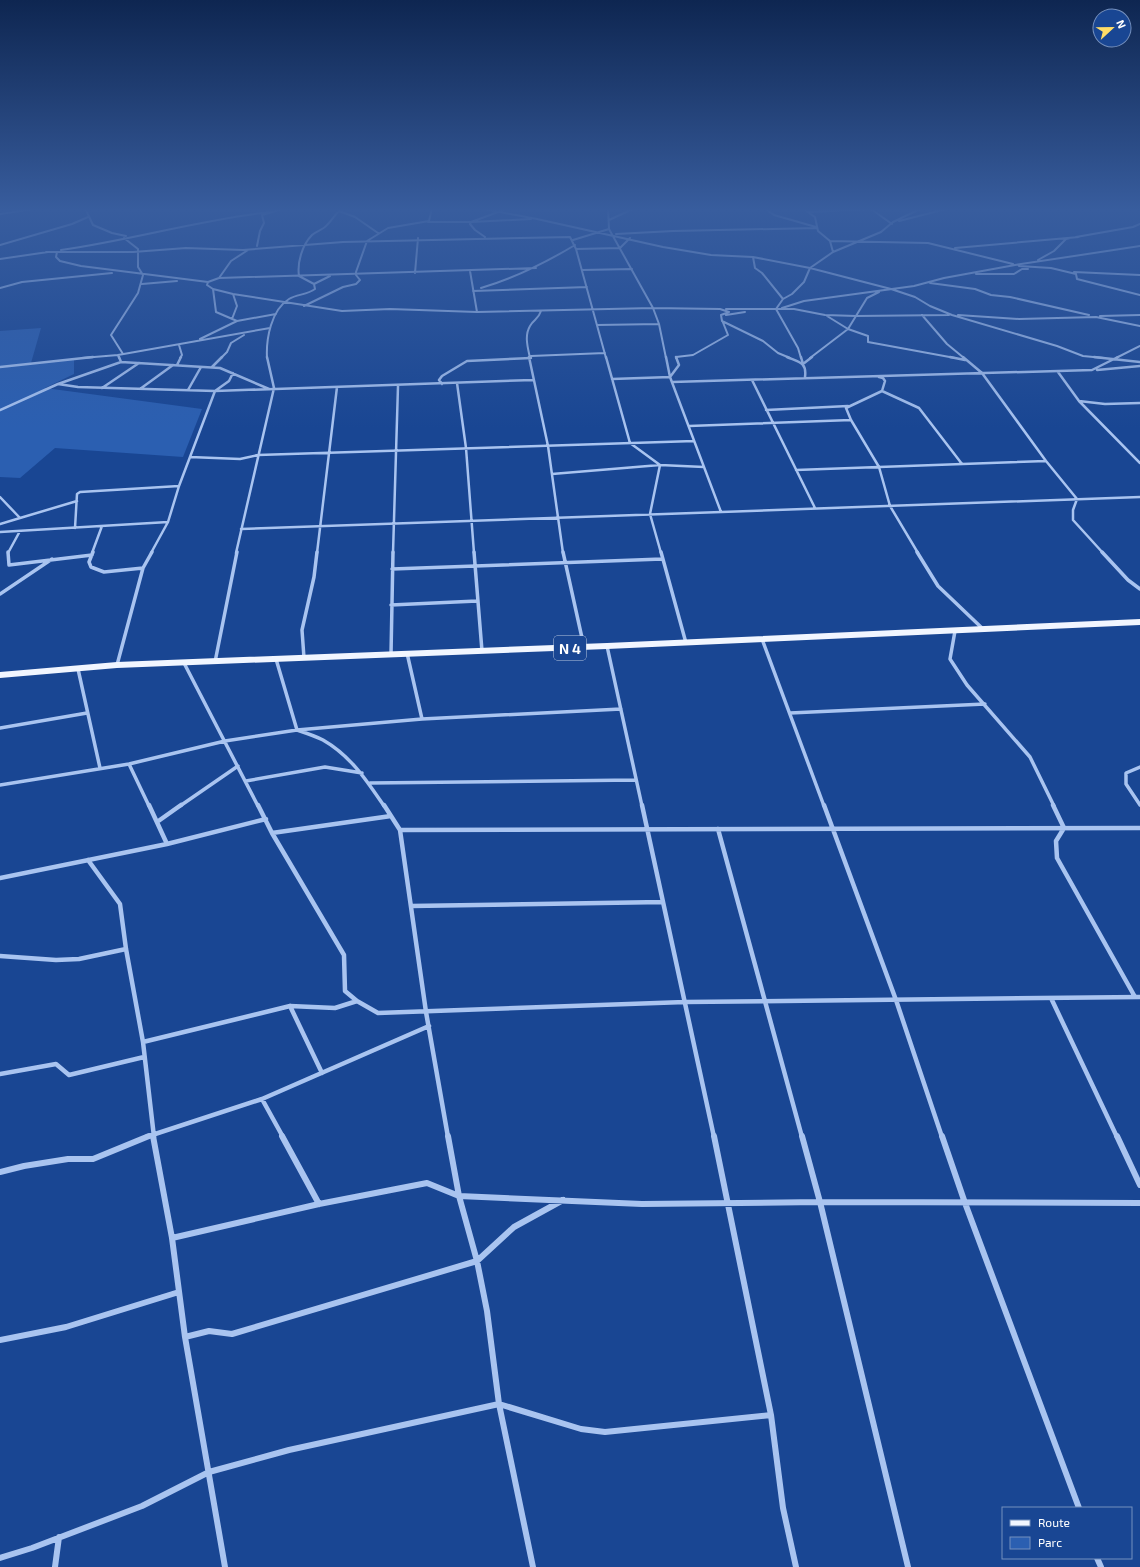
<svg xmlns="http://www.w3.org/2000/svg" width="1140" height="1567" viewBox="0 0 1140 1567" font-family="'Exo 2',sans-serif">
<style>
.green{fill:#2b5fb1}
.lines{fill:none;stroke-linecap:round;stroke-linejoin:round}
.minor-far4{stroke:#a9c4f0;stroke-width:2}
.minor-far3{stroke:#a9c4f0;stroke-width:2.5}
.minor-far2{stroke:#a9c4f0;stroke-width:3.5}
.minor-far1{stroke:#a9c4f0;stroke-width:4.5}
.minor{stroke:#a9c4f0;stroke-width:6}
.primary{fill:#f1f6ff;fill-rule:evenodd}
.labels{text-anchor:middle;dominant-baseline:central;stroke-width:3;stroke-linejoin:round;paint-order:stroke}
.shield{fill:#194693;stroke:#bac8df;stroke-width:1}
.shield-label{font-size:14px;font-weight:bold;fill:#fff}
</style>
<rect width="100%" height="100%" fill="#194693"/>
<path class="green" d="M41,328L31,363L74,359V374L45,388L202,409L183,457L55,448L20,478L0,477V331Z"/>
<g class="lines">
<path class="minor-far4" d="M85,208L93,225L112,233L126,236
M478,208L537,219L663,247L711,255L753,257L810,268L891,289L915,297L930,306L952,315L1057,346L1083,356L1104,358
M608,208L609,229L653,308L659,324L666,358
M764,208L774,215L816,227
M802,208L815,217L818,231L830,241L833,252
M871,209L892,224
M339,211L355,217L378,233
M809,212L872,209
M0,214L40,208
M609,220L635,208
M899,221L950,208
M428,222H471L531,219
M616,234L673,231L817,228
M485,237L475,230L470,224L471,222L509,208
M1076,237L1133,227L1140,224
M573,240L609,229
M830,241L928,243L1013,264
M0,245L72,224L88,217
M257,246L260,231L264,223L262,215L286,208
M955,248L1079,237
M576,249L620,248L630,238
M61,250C131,240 199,220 269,212
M46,252H133L186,248L243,250L343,242L570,237L576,249L606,358
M57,252L56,257L60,261L81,266L208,282L219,278L536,268
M753,257L755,268L762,273L783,299L776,309L798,348L801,358
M0,259L48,252
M1038,260L1054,251L1066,239L1070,238
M1019,266L1051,268L1076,274L1077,279L1140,295
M582,270L632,269
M470,271L477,312
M1074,272L1140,275
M415,273L418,238
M976,274H1014L1022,269H1028
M219,278L231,261L248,250
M208,282L207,285L213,289L216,312L237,321
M930,283L975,289L991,295L1010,297L1089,315
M142,284L177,281
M314,284L330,276
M0,288L22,282L112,273
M481,288C515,278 545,263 575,245
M213,289L233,294L342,311L390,309L477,312L653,308L720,309L729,312L721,315L722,321L763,341L778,353L790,358
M473,291L587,287
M783,299L792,294L804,282L810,268L833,252L881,232L893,222L922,208
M304,306L343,287L356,284L360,280L356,275V272L367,241L388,228L429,221L432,208
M782,308L804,301L914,286L944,278L1015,265L1140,246
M726,309H794L825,315L856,316L949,315
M726,315L745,312
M922,315L947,344L964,358
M958,315L1019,319L1096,317L1140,326
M827,316L848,329L868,336V342L955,358
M1100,316L1140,315
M232,319L237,306L233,294
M597,325L659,324
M200,339L237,321L276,314
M179,345L182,355L180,358
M123,354L111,335L138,293L143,275L138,267V249L124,238
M531,356L605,353
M82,358L118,355
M119,358L118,355L270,328
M221,358L227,352L231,343L244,335
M267,358C266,339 271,310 289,299C297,294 307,295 315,289L314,284L299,276C297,263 302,245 312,235C316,231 323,230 327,225C331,221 334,216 339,211V208
M527,358H531
M530,358C528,348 524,336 530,326C534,319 538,320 541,311
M676,358V357L693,355L728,335L722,320
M810,358L848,329L867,298L879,292
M1116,358L1140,346"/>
<path class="minor-far3" d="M529,357L548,446L563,553
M606,357L630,443L660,465L650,514L661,553
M666,357L670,377L721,512
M787,357C799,362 807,362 805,377
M801,357L803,364L812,357
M950,357L965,360
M963,357L982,373L1046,461L1077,499L1073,510V520L1103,553
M1094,357L1140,362
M121,362L220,368L269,389
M177,365L181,357
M0,367L93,357
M212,367L222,357
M1097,370L1140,366
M1058,372L1079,401L1140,463
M879,377L883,378L885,381L882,391L846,408L851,420L879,467L890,506L918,553
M612,379L670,377L679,365L676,357
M752,380L815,508
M672,382L1092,370L1118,357
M457,383L466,448L474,553
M58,384L78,387L215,391L533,380
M442,384L439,380L442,376L467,361L531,358
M102,388L139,363
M140,389L173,365
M188,390L201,367
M882,391L919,408L962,464
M1079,401L1105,404L1140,403
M0,410L58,384L121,362L119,357
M766,410L848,406
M689,426L851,420
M190,457L240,459L258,455L694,441
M796,470L1046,461
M552,474L660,465L704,467
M0,497L20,518L77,501
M0,524L20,518
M75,528L77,494L80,492L179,486
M241,529L1140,497
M0,532L168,522
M8,553L20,531
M92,553L102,526
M151,553L168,522L179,486L215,391L229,381L233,373
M236,553L274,388L267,357
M317,553L337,387
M393,553L398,386"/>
<path class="minor-far2" d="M8,552L9,565L92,555
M93,552L89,562L91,567L104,572L143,568
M474,552L482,651
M563,552L584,647
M661,552L686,643
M917,552L938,586L983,629
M1102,552L1128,580L1140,589
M392,569L662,559
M0,594L52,559
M391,605L477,601
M955,631L950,659L967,685L1030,757L1054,806
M762,639L824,806
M607,646L642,806
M407,653L422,719
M391,654L393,552
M304,658L302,630L314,577L317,552
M276,659L297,730
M215,662L237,552
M184,663L258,806
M117,665L143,568L152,552
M78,669L100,768
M790,713L985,704
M0,728L87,713
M297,730C306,733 315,736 323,740C351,756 367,781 384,806
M129,764L149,806
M1140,767L1126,773V784L1140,805
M246,781L325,767L362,773
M370,783L636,780
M0,785L129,764L225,741L297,730L422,719L621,709
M180,806L238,766"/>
<path class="minor-far1" d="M149,805L167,844
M258,805L272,833L344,955L345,991L357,1001
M384,805L400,830L426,1012L448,1137
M642,805L714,1137
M824,805L896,1000L942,1137
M1053,805L1064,828L1056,841L1057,858L1135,997
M157,822L181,805
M718,829L802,1137
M400,830L1140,828
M272,833L391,816
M88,860L120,904L126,949L143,1042L154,1137
M0,878L167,844L266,819
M411,906L663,902
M0,956L56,960L79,959L126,949
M1051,998L1117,1137
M290,1006L322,1073
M143,1042L290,1006L335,1008L357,1001L378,1013L685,1002L1140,997
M0,1074L56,1064L69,1075L144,1057
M262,1099L283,1137
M146,1137L262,1099L429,1026"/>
<path class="minor" d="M153,1136L172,1238L185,1337L225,1567
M282,1136L319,1204
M448,1136L459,1196L477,1261L487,1311L499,1404L533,1567
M714,1136L771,1415L783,1508L796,1567
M802,1136L820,1202L908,1567
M942,1136L965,1203L1079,1508
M1117,1136L1140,1185
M0,1172L24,1166L68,1159H93L149,1136
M172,1238L319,1204L427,1183L459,1196L642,1204L820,1202L1140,1203
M185,1337L209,1331L232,1334L477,1261L514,1227L563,1200
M0,1340L66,1327L179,1292
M0,1558L32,1548L142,1506L209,1472L289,1450L499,1404L581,1429L605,1432L771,1415
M1097,1558L1101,1567
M55,1567L59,1537"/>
<path class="primary" d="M1140,619V625L607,649L117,668L0,678V672L117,662L607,643Z"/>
</g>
<linearGradient id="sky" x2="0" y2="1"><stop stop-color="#0e2651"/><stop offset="0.49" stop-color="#385d9e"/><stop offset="1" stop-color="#385d9e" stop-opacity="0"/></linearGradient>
<rect width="1140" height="428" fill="url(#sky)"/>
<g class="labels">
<rect class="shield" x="554" y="636" width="32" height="24" rx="3"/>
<g class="shield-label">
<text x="570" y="648">N 4</text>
</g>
</g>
<rect x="1002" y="1507" width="130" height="52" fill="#194693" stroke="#7590be"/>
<rect x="1010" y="1520" width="20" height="6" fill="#f1f6ff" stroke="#7590be"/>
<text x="1038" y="1527" font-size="12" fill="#ffffff">Route</text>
<rect x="1010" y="1537" width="20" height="12" fill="#2b5fb1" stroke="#7590be"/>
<text x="1038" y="1547" font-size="12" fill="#ffffff">Parc</text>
<g transform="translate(1112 28) rotate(68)"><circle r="19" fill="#194693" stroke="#7590be"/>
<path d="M0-3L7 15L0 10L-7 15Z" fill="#ffdd67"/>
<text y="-6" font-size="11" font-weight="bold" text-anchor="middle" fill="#ffffff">N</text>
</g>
</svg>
